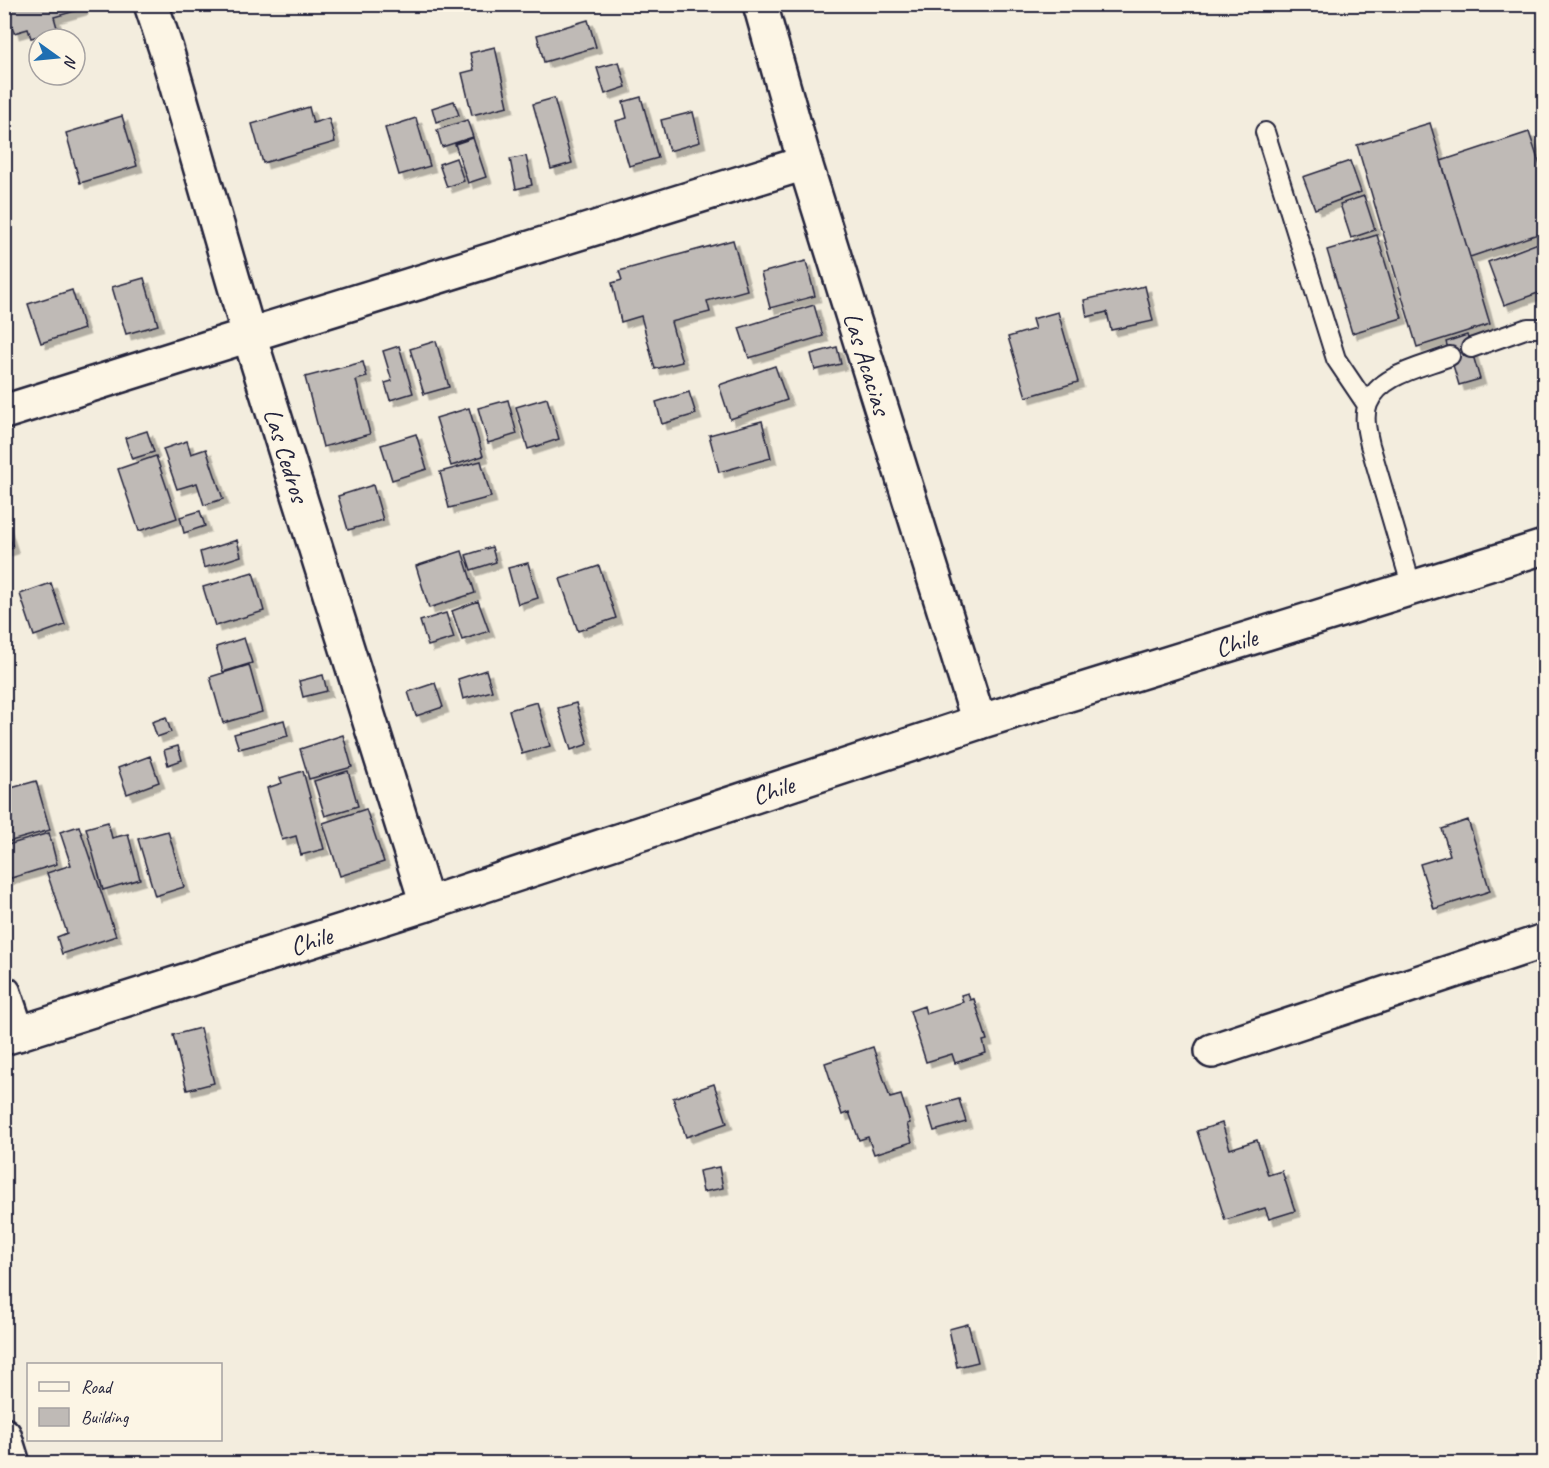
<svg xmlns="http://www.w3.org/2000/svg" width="1549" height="1468" viewBox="0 0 1549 1468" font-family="Caveat,sans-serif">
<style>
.building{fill:#bfbab6;stroke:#22223b;stroke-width:1.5;filter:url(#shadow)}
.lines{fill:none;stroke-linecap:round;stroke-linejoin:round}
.service-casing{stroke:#22223b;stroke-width:22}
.minor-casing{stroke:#22223b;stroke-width:38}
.tertiary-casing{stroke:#22223b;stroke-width:38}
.service{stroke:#fcf5e5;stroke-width:18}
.minor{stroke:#fcf5e5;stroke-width:33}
.tertiary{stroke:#fcf5e5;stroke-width:33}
.labels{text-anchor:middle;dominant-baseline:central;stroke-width:5;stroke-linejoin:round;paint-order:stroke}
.street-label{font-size:26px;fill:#22223b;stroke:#fcf5e5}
</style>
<defs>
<filter id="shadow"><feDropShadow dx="5.5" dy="5.5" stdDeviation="0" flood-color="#0004"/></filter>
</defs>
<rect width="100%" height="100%" fill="#f3edde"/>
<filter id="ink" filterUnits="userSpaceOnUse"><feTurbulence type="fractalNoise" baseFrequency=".0167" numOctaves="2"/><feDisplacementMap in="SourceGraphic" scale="12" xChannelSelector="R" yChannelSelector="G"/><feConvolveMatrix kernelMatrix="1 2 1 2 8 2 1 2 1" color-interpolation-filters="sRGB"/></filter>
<g filter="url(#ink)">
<path class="building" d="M6,4H81L82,9L54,17L58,31L31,38L28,29L14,33Z
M588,20L596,47L544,62L537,35Z
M495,47L508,106L472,115L462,73L474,70L470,53Z
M619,62L626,87L605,94L597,68Z
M641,97L658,158L629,166L616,121L627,118L623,102Z
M554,98L572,163L551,169L533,104Z
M454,101L459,115L436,122L432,108Z
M309,107L313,123L329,118L335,142L263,163L252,124Z
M693,112L700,142L669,151L661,120Z
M122,116L137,166L80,183L66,133Z
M416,118L430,166L399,175L385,128Z
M467,120L473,137L442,147L437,130Z
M1430,123L1490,324L1417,347L1357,145Z
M1529,132L1544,178V232L1470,257L1441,161Z
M473,138L486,177L468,183L455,144Z
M526,156L532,185L516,189L510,159Z
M456,158L464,181L447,187L439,164Z
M1350,161L1361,192L1315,209L1303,177Z
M1364,196L1375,230L1351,238L1340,204Z
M1377,235L1402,318L1352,333L1327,250Z
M733,240L747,290L707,301L710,312L671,322L682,362L655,369L641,316L621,322L612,283L622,280L619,271Z
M1538,243L1544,261V291L1504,305L1488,262Z
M806,261L815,296L770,308L761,273Z
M144,278L158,325L126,334L112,287Z
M1145,286L1153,321L1111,330L1107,312L1087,317L1084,300Z
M72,290L84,329L41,343L28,304Z
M814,305L823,336L749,358L739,328Z
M1058,312L1078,382L1026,397L1008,337L1035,329L1032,319Z
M1467,335L1480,379L1459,385L1446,342Z
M436,341L449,387L424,394L410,349Z
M399,346L413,393L390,400L385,383L392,381L383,351Z
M837,347L841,364L815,370L811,354Z
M363,362L367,377L356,380L370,434L323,447L305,377Z
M775,366L787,400L730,419L719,385Z
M689,392L696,414L662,424L656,402Z
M547,398L559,439L528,449L516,407Z
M508,400L517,434L488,443L478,408Z
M469,408L483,456L451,466L436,418Z
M762,421L771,458L719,472L709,435Z
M147,431L154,452L132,459L125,438Z
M416,434L427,469L392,480L381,445Z
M187,441L191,454L206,449L223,499L204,505L197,483L177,489L163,449Z
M156,456L177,518L139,531L118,469Z
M481,461L491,497L449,508L440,472Z
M373,485L383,520L348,530L338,496Z
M200,511L205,526L184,533L180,517Z
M4,520L13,548L4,551Z
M237,540L241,556L204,568L200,552Z
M492,547L496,562L471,570L466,555Z
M462,551L475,593L429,608L416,566Z
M528,563L538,598L518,604L508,568Z
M599,566L616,618L578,631L560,579Z
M253,572L264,611L215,626L203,587Z
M51,583L65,625L34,636L20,594Z
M478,601L489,631L462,640L452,611Z
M446,613L454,638L428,646L420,621Z
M244,638L252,663L223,672L216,647Z
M249,665L262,712L223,723L210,677Z
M486,670L492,691L463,699L458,679Z
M323,675L327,691L303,697L299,681Z
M435,683L443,707L416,716L408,692Z
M537,702L550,746L522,754L509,710Z
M576,703L588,744L571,750L558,708Z
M166,717L171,732L157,737L152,722Z
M284,720L288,736L239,749L234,734Z
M343,735L352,767L309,779L300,749Z
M178,746L182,760L168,765L164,750Z
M150,756L159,782L127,794L118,768Z
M303,771L324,849L301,855L296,836L282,840L267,788L282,783L280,778Z
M348,771L358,806L325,816L314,781Z
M36,781L50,830L4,843V790Z
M366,809L384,862L340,876L323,823Z
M1468,820L1490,891L1434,909L1420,864L1450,855L1442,829Z
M108,822L112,838L128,834L140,879L103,890L86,828Z
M79,826L116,936L62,954L57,937L67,933L47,873L71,865L60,832Z
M168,831L184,887L155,896L138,839Z
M49,833L57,864L8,879L4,869V846Z
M968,993L970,1000L974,999L987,1040L983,1041L986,1053L955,1063L952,1054L926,1062L910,1011L924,1006L926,1014L963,1002L961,995Z
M200,1028L214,1083L187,1090L173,1035Z
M873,1047L890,1098L901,1095L910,1123L907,1124L912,1142L874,1154L868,1137L859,1140L849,1112L842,1115L825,1063Z
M714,1084L727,1123L686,1137L673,1098Z
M959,1099L966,1122L934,1131L927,1108Z
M1222,1123L1230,1149L1257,1140L1268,1175L1282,1171L1295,1211L1269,1219L1265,1208L1225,1220L1197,1131Z
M719,1167L723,1188L703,1192L699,1171Z
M968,1324L978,1362L957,1367L949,1329Z"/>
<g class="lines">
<g class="service-casing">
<path id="service" d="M1265,132L1336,359L1367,405
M1471,348L1528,328H1544
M1412,588L1370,445C1367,432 1363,417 1368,404C1380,374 1423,367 1450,356"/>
</g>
<g class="minor-casing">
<g id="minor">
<path id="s1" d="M151,4L166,49L249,335L427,904"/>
<path id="s2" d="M760,4L805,163L979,722"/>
<path d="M4,412L249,335L805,163"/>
<path d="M4,993L18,1034"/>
<path d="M1212,1051L1544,941"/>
<path d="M4,1435L13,1464"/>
</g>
</g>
<g class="tertiary-casing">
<g id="tertiary">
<path id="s3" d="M4,1038L427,904L979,722L1544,547"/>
</g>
</g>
<use href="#service" class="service"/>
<use href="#minor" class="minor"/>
<use href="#tertiary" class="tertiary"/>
</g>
</g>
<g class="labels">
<g class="street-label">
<text stroke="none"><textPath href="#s2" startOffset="375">Las Acacias</textPath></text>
<text stroke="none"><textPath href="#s1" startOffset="471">Las Cedros</textPath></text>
<text stroke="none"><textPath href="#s3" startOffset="1294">Chile</textPath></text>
<text stroke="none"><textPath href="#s3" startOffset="808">Chile</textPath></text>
<text stroke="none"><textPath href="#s3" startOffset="322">Chile</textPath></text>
</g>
</g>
<rect width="1549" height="1468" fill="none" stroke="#fcf5e5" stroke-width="24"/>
<rect x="12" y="12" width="1525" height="1444" fill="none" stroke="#22223b" stroke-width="2" filter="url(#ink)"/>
<rect x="27" y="1363" width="195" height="78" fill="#fcf5e5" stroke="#a5a1a1" stroke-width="1.5"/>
<rect x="39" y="1382" width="30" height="9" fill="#fcf5e5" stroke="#a5a1a1" stroke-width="1.5"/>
<text x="81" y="1393" font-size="18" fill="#22223b">Road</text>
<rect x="39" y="1408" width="30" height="18" fill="#bfbab6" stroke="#a5a1a1" stroke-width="1.5"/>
<text x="81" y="1423" font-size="18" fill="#22223b">Building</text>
<g transform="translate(57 57) rotate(105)"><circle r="28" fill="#fcf5e5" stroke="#a5a1a1" stroke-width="1.5"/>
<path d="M0-4.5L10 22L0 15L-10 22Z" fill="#1f6fb2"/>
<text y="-9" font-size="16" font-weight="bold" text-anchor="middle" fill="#22223b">N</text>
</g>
</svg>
